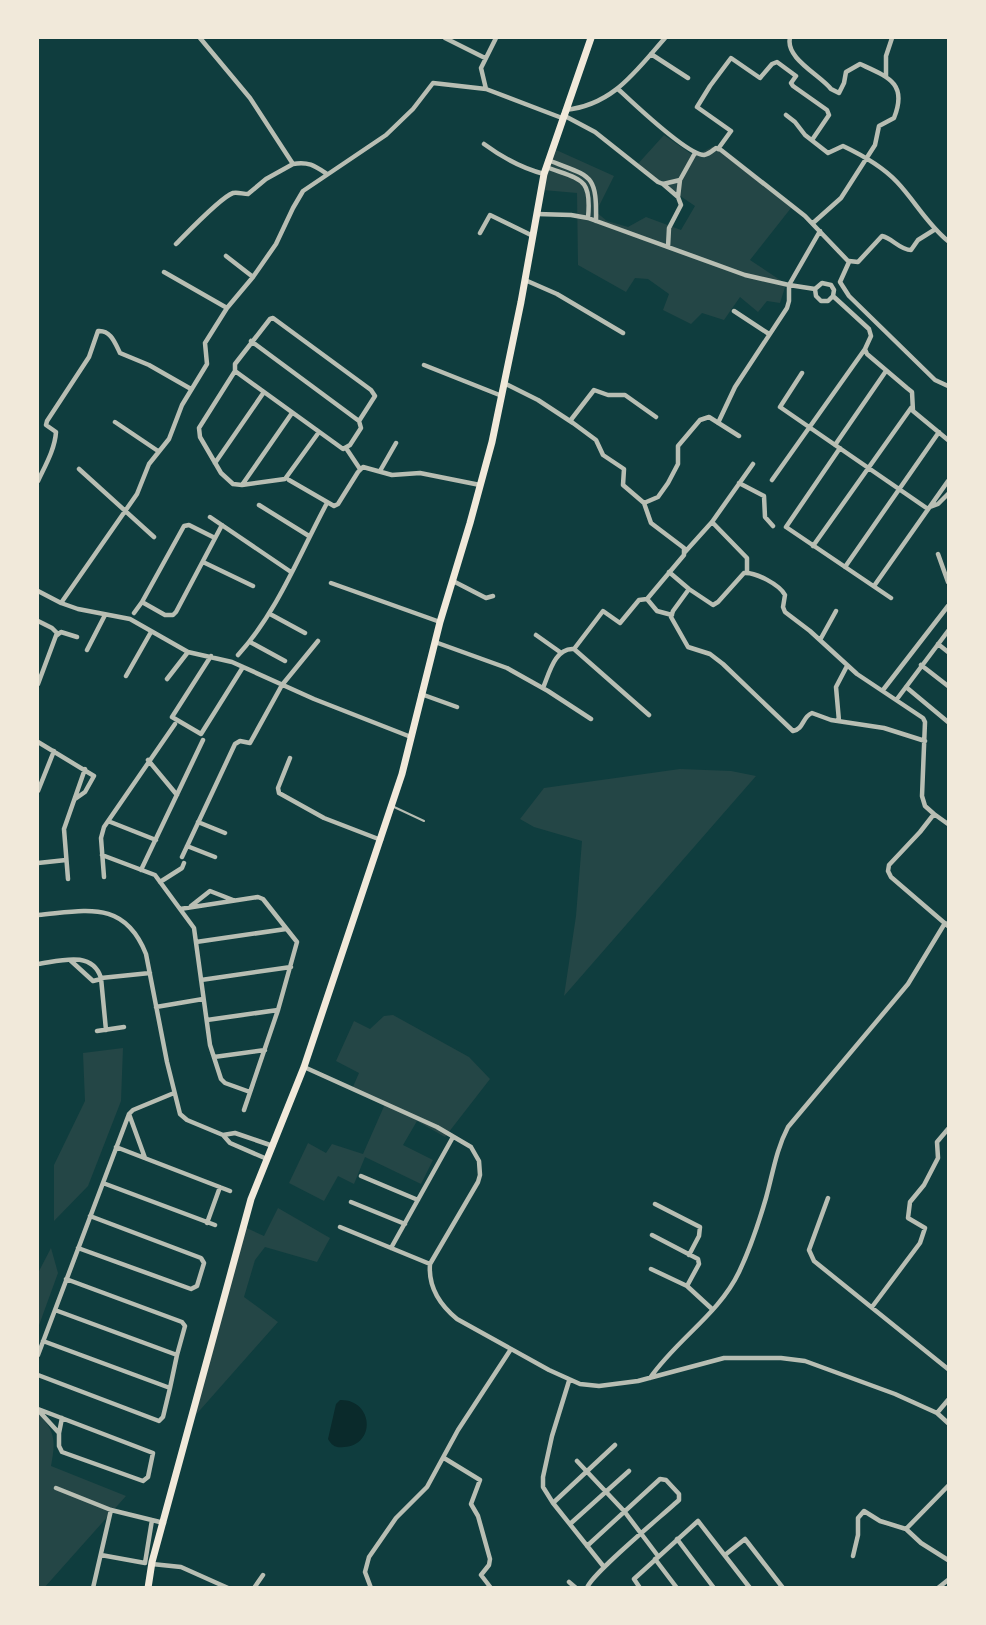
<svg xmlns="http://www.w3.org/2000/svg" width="986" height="1625" viewBox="0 0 986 1625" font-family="Lato,sans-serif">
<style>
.green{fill:#244646}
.water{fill:#0a2a2b}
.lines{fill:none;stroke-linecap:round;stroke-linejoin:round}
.service{stroke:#b8beb3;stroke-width:2}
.minor{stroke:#b8beb3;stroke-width:4.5}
.primary{stroke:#f1e9da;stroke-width:7}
</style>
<rect width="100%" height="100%" fill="#0f3d3e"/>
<path class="green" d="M664,135L694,156L714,146L791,208L750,260L786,284L780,303L767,301L758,312L740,297L724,320L702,313L691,324L663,310L669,294L648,279L635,278L626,292L578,265L577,193L543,190L554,149L614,176L596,212L607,221L628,227L646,217L681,230L695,206L636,166Z
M680,769L731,771L756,776L564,996L576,916L582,841L534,827L520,819L544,788Z
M393,1015L469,1057L490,1079L445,1137L417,1121L403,1145L433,1160L421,1184L365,1157L354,1184L338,1176L324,1201L289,1183L308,1143L326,1153L332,1144L363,1154L385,1104L352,1089L359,1073L336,1061L354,1021L370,1029L384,1016Z
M123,1048L121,1101L88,1186L54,1221V1165L85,1101L83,1053Z
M278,1208L330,1238L317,1262L265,1247L255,1260L244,1297L278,1322L193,1418L242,1226L264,1236Z
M51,1248L58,1273L38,1328V1273Z
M38,1411C55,1433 56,1439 51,1466L126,1496L44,1588L38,1587Z"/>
<path class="water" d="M340,1400C373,1399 377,1445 344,1447C336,1448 332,1446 328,1439L336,1404Z"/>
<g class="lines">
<path class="service" d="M392,806L424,821"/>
<path class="minor" d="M200,38L250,98L293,164C308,161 315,166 327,174
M445,38L485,58
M790,38C785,58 820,75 831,89L839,93L844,83L846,72L860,64C888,77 908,83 894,118L879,126L875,145L841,198L813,223
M651,54L688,78
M886,76V56L892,38
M486,89L481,68L496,38
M618,89C632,102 687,155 704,155C709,154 712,151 716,148L721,150L805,216L849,262L840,282L849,296L935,380L948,386
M565,110C613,105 635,72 665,38
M563,115L595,132L658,182L663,184L680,180L695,153
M786,115L795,122L805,135L828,153L843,146C862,155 882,166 897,182C915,201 927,224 948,241
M484,144C503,158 521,168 544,174
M718,149L731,131L697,107L710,86L731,58L760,78L772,64L777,62L796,76L791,83L793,86L827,110L829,115L812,140
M548,160C590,177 597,172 596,221
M546,167C581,180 592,177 588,218
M663,184L678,197L681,205L669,228L668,247
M678,197L680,180
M537,214L571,215L588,218L745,275L789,285L815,289
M480,233L490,215L533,236
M176,244C187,233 221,197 233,193C238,192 243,194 248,194L266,179L293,164
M226,256L253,277
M849,261L858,262L882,236C892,238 900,250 911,250L918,240L934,230
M164,272L227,308
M525,280L557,294L623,333
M833,296L828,301H821L816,296L815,289L822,283L831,285L834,290L833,296L869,329L871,336L865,349L867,354L907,388L912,392L913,411L948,440
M734,311L769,334
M251,341L359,421
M424,365L502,396
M235,371L343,449L350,445L361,428L359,421L375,396L371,390L273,318L270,319L235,364V371L199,428L200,437L221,473L233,484L242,485L285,479L319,432
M802,373L780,407L928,509
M504,383L538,400L573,423L596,440L603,455L624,469L623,485L644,503L651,523L684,548V555L647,599
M570,421L594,390L608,395H625L656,417
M115,422L158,451
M718,423L735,387L787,308L789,301V285L820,231
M835,445L886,371
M346,448L360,469
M840,448L786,527L891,598
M215,463L264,392
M79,469L154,537
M380,471L396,443
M289,480L334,506L338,504L358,472L363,467L392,475L420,473L480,485
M772,480L865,349
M38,481C45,466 55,449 56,432L46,425L47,421L89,357L98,331C111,330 115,343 120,353L149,365L191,389
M739,483L764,496L765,517L773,526
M242,485L292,413
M644,503L658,497L668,483L678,464V446L700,420L709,417L739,436
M259,505L309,536
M930,507L938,504L948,494
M210,517L291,572
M712,522L747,558V572
M215,538L189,525L184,526L142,602L165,615H173L176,612L222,525
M813,546L911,408
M685,552L712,522L753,464
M938,554L948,582
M203,562L253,586
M845,567L939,432
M669,572L689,589L713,605L718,602L744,573C756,572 780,585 785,595L783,607L785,612L810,631L857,674L923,718L925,722L922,796L925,806L934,814L920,832L889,865L888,871L891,877L948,926
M453,581L486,598L493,596
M331,583L440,622
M874,586L948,481
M689,589L673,611L671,617L688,647L710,654L723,664L793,731C804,729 802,717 812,713L831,720L884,728L925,741
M38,591L61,603L78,609L130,619L188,652L232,662L314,699L411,737
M61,603L137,494L149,464L169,439L182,405L207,364L205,343L227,308L253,277L276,244L293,208L303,191L386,135L413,109L433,83L486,89L562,118
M134,613L142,602
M270,614L305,633
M38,621L52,628L57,633L38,684
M536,635L560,652
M56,636L61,632L77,637
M820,640L836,611
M250,642L285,661
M435,642L507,668L548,691L591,719
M938,644L948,652
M574,649L603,611L620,623L639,600L647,599L657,611L672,615
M87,650L105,615
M238,655C278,611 299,555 327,503
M211,656L172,717L201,734L243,667
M921,665L948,686
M126,676L151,632
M167,679L188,652
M906,687L948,722
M543,688C549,674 555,647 574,649L649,715
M883,690L948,606
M421,694L457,707
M897,699L948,631
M839,721L836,687L847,666
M38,742L94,776L85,792L75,799
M290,758L278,788L279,793L324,818L381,840
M148,760L177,795
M38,791L54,751
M934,814L948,824
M108,821L156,840
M198,822L225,833
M187,846L215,857
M102,855L155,875L194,928L210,1045L221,1079L225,1083L250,1092
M182,857L235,744L240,741L250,743L282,685L318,641
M38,863L66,860
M141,870L203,740
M104,877L101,838L104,827L175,724
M68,879L64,829L85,769
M160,882L182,868L184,863
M191,906L210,891L233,900
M180,909L258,897L263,899L297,942L278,1010L244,1110
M38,915C86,911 124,899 146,954L167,1062L180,1114L187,1120L223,1135L230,1143L267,1159
M196,942L286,929
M70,960L93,981L101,979
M38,964C60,961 92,950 101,978
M101,978L106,1030
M101,978L150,973
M201,980L291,967
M156,1007L203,999
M207,1020L278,1010
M97,1031L124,1027
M214,1057L265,1050
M304,1067L437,1127L471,1147L479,1161L480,1175L478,1182L430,1264C428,1288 440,1305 457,1319L549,1370L580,1384L599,1386L638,1381L724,1358H781L805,1361L895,1394L937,1413L948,1423
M129,1114L145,1158
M223,1135L235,1133L273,1146
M116,1147L230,1191
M361,1176L418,1200
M103,1183L215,1225
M828,1198L809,1250L814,1261L948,1369
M351,1202L405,1224
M655,1204L700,1227L699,1236L689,1255
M207,1223L220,1187
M340,1227L430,1264
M652,1235L698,1259L699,1264L687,1286L712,1309
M78,1248L191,1289L197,1286L204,1263L201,1258L90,1216
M391,1248L453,1137
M651,1269L687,1286
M872,1307L920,1243L925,1228L908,1218L910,1202L924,1185L938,1158L937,1142L948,1129
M55,1310L177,1355L185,1326L182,1322L66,1279
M38,1355L129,1114L133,1110L174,1093
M38,1375L159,1421L163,1417L170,1388L43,1341
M650,1378C676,1340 719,1314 739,1272C750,1249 759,1222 766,1198C773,1173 776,1150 788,1127L908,984L945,923
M569,1381L552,1436L543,1477V1487L553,1503L604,1567
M170,1388L177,1355
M38,1409L153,1453L148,1477L143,1481L62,1452L59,1446V1433L38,1410
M937,1413L948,1400
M59,1433L62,1418
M444,1458L480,1480L471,1504L478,1516L490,1559L489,1565L481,1575L491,1588
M577,1461L624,1511L658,1556
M56,1488L111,1510L164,1523
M553,1503L615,1445
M570,1524L629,1471
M906,1529L948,1486
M677,1539L714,1588
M587,1546L660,1479L666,1480L679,1494V1500C664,1514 591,1574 587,1588
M101,1555L145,1563L152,1520
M725,1555L745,1539L783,1588
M853,1556L858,1535V1518L864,1511L880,1521L906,1529L921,1543L948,1560
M655,1559L677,1588
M152,1564L181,1567L228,1588
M569,1582L576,1588
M93,1588L111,1510
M254,1588L263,1575
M371,1588L365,1572L369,1557L396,1518L427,1487L458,1430L511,1349
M640,1588L634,1579L698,1521L750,1588
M938,1588L948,1580"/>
<path class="primary" d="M148,1588L152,1562L251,1199L304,1067L402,774L440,622L470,523L492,442L521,302L544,174L591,38"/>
</g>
<rect width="986" height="1625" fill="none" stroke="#f1e9da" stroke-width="78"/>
</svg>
